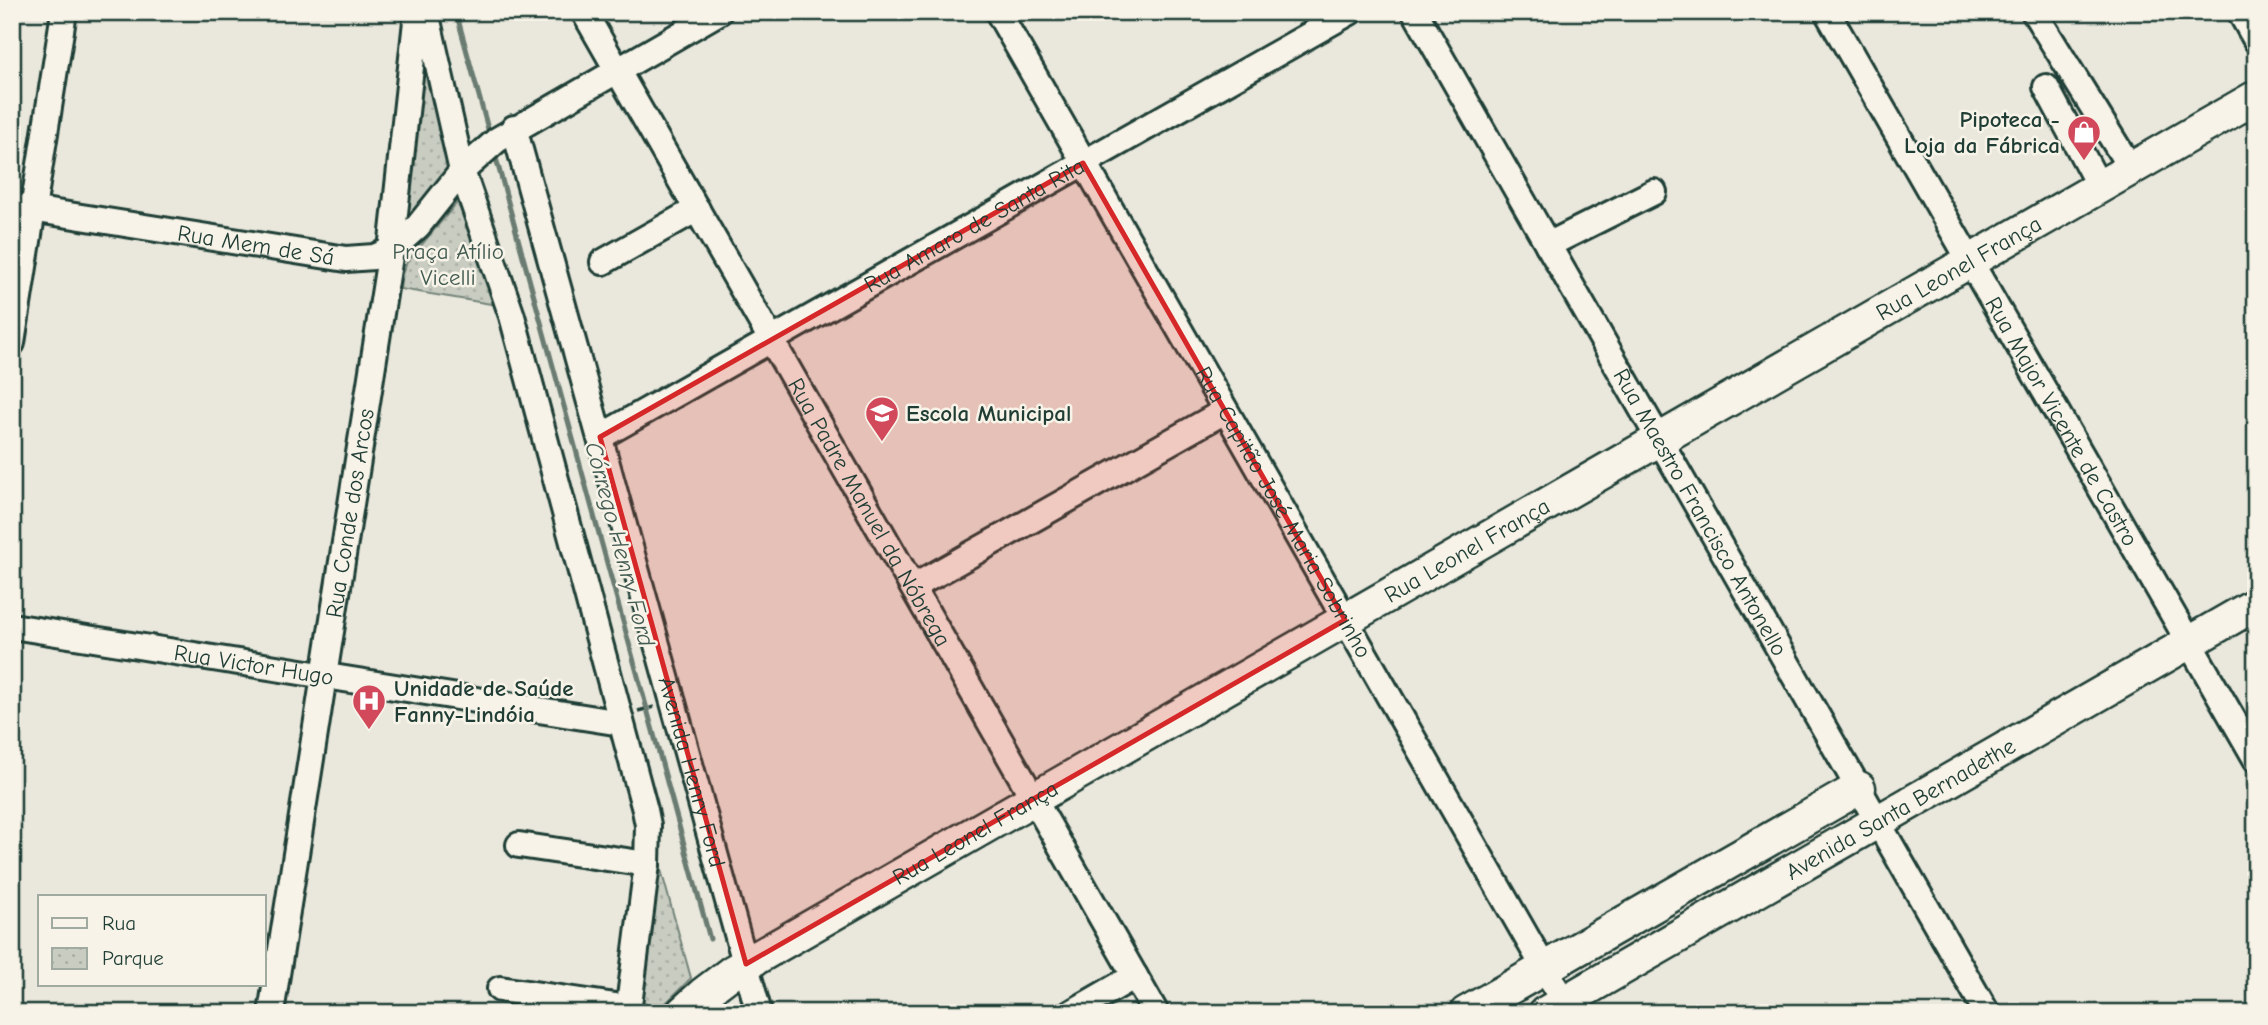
<svg xmlns="http://www.w3.org/2000/svg" width="2268" height="1025" viewBox="0 0 2268 1025" font-family="'Comic Neue',sans-serif">
<style>
.park{fill:url(#park-dots);stroke:#74847a;stroke-width:2}
.lines{fill:none;stroke-linecap:round;stroke-linejoin:round}
.stream{stroke:#6a7c72;stroke-width:5}
.minor-casing{stroke:#1f3d34;stroke-width:30}
.major-casing{stroke:#1f3d34;stroke-width:37}
.path{stroke:#1f3d34;stroke-width:3.5;stroke-dasharray:7 5;stroke-linecap:butt}
.minor{stroke:#f7f3e8;stroke-width:24}
.major{stroke:#f7f3e8;stroke-width:32}
.marked{fill:#d62828;fill-opacity:0.2;stroke:#d62828;stroke-width:5;stroke-linejoin:round}
.labels{text-anchor:middle;dominant-baseline:central;stroke-width:5;stroke-linejoin:round;paint-order:stroke}
.poi-label{font-size:23px;font-weight:bold;fill:#1f3d34;stroke:#f7f3e8;text-anchor:start}
.street-label{font-size:23px;fill:#1f3d34;stroke:#f7f3e8}
.park-label{font-size:23px;fill:#415a50;stroke:#f7f3e8}
.water-label{font-size:24px;font-style:italic;fill:#445c53;stroke:#f7f3e8}
</style>
<defs>
<pattern id="park-dots" width="8" height="8" patternUnits="userSpaceOnUse" patternTransform="scale(1.75)"><rect width="8" height="8" fill="#c8ccc1"/><path d="M2 2h.1M6 6h.1" fill="none" stroke="#abb0a6" stroke-width="1.8" stroke-linecap="round"/></pattern>
</defs>
<rect width="100%" height="100%" fill="#eae8dd"/>
<filter id="ink" filterUnits="userSpaceOnUse"><feTurbulence type="fractalNoise" baseFrequency=".0143" numOctaves="2"/><feDisplacementMap in="SourceGraphic" scale="14" xChannelSelector="R" yChannelSelector="G"/><feConvolveMatrix kernelMatrix="1 2 1 2 8 2 1 2 1" color-interpolation-filters="sRGB"/></filter>
<g filter="url(#ink)">
<path class="park" d="M426,51L451,164L404,226Z
M461,198L497,305L400,289L402,274L407,262Z
M658,859L691,978L656,1013H641Z"/>
<g class="lines">
<path class="stream" d="M456,12L488,129
M496,158L710,939
M733,1010L734,1013"/>
<g class="minor-casing">
<g id="minor">
<path d="M426,12L462,171L512,316L645,810L648,825L647,864L628,1013"/>
<path id="s1" d="M584,12L1156,1013"/>
<path id="s2" d="M998,12L1570,1013"/>
<path id="s3" d="M1415,12L1987,1013"/>
<path id="s4" d="M1827,12L2256,759"/>
<path d="M2034,12L2131,169"/>
<path d="M2240,12L2256,40"/>
<path d="M2046,87L2099,186"/>
<path id="s5" d="M514,128L759,1013"/>
<path id="s6" d="M12,206L346,259L374,257L391,250L418,226L462,171L497,140L719,12"/>
<path d="M1548,245L1654,192"/>
<path d="M603,262L697,209"/>
<path d="M12,343L64,12"/>
<path id="s7" d="M600,437L1350,12"/>
<path d="M913,587L1225,411"/>
<path id="s8" d="M12,626L621,723"/>
<path d="M519,845L647,864"/>
<path d="M500,989L629,1008"/>
<path id="s9" d="M271,1013L391,250L417,12"/>
<path d="M1071,1013L1135,976"/>
</g>
</g>
<g class="major-casing">
<g id="major">
<path id="s10" d="M682,1013L703,994L732,972L2256,97"/>
<path d="M1466,1013L1859,788"/>
<path id="s11" d="M1545,1013L2256,604"/>
</g>
</g>
<path class="path" d="M638,711L654,707"/>
<use href="#minor" class="minor"/>
<use href="#major" class="major"/>
</g>
</g>
<path class="marked" d="M1083,163L1345,620L746,964L600,437Z"/>
<defs>
<g id="shop-pin" transform="scale(1.75)"><path d="M0 17L-7.5 6A9.5 9.5 0 1 1 7.5 6Z" fill="#d1495b" stroke="#f7f3e8"/><path d="M-5-2.5h2.3a2.7 3.5 0 0 1 5.4 0H5L5.5 6h-11ZM-1.5-2.5h3a1.5 2.3 0 0 0-3 0Z" fill="#fff"/></g>
<g id="school-pin" transform="scale(1.75)"><path d="M0 17L-7.5 6A9.5 9.5 0 1 1 7.5 6Z" fill="#d1495b" stroke="#f7f3e8"/><path d="M0-5L7-2L0 1L-7-2ZM-4 1L0 2.5L4 1V4Q0 6-4 4Z" fill="#fff"/></g>
<g id="hospital-pin" transform="scale(1.75)"><path d="M0 17L-7.5 6A9.5 9.5 0 1 1 7.5 6Z" fill="#d1495b" stroke="#f7f3e8"/><path d="M-5-5h3v3.5h4V-5h3V5h-3V1.5h-4V5h-3Z" fill="#fff"/></g>
</defs>
<g fill-rule="evenodd">
<use href="#shop-pin" x="2084" y="132"/>
<use href="#school-pin" x="882" y="413"/>
<use href="#hospital-pin" x="369" y="701"/>
</g>
<g class="labels">
<g class="poi-label">
<text x="2060" y="119" text-anchor="end">Pipoteca -<tspan x="2060" dy="26">Loja da Fábrica</tspan></text>
<text x="906" y="413">Escola Municipal</text>
<text x="394" y="688">Unidade de Saúde<tspan x="394" dy="26">Fanny-Lindóia</tspan></text>
</g>
<g class="street-label">
<text stroke="none"><textPath href="#s7" startOffset="430">Rua Amaro de Santa Rita</textPath></text>
<text stroke="none"><textPath href="#s6" startOffset="247">Rua Mem de Sá</textPath></text>
<text stroke="none"><textPath href="#s10" startOffset="1479">Rua Leonel França</textPath></text>
<text stroke="none"><textPath href="#s4" startOffset="472">Rua Major Vicente de Castro</textPath></text>
<text stroke="none"><textPath href="#s9" startOffset="506">Rua Conde dos Arcos</textPath></text>
<text stroke="none"><textPath href="#s1" startOffset="576">Rua Padre Manuel da Nóbrega</textPath></text>
<text stroke="none"><textPath href="#s2" startOffset="576">Rua Capitão José Maria Sobrinho</textPath></text>
<text stroke="none"><textPath href="#s3" startOffset="576">Rua Maestro Francisco Antonello</textPath></text>
<text stroke="none"><textPath href="#s10" startOffset="912">Rua Leonel França</textPath></text>
<text stroke="none"><textPath href="#s8" startOffset="245">Rua Victor Hugo</textPath></text>
<text stroke="none"><textPath href="#s5" startOffset="668">Avenida Henry Ford</textPath></text>
<text stroke="none"><textPath href="#s11" startOffset="410">Avenida Santa Bernadethe</textPath></text>
<text stroke="none"><textPath href="#s10" startOffset="345">Rua Leonel França</textPath></text>
</g>
<g class="park-label">
<text x="448" y="251">Praça Atílio<tspan x="448" dy="26">Vicelli</tspan></text>
</g>
<g class="water-label">
<text transform="translate(620 544) rotate(75)">Córrego Henry Ford</text>
</g>
</g>
<rect width="2268" height="1025" fill="none" stroke="#f7f3e8" stroke-width="42"/>
<rect x="21" y="21" width="2226" height="983" fill="none" stroke="#1f3d34" stroke-width="2.5" filter="url(#ink)"/>
<rect x="38" y="895" width="228" height="91" fill="#f7f3e8" stroke="#a1aaa0" stroke-width="2"/>
<rect x="52" y="918" width="35" height="10" fill="#f7f3e8" stroke="#a1aaa0" stroke-width="2"/>
<text x="102" y="930" font-size="21" fill="#1f3d34">Rua</text>
<rect x="52" y="948" width="35" height="21" fill="url(#park-dots)" stroke="#a1aaa0" stroke-width="2"/>
<text x="102" y="965" font-size="21" fill="#1f3d34">Parque</text>
</svg>
